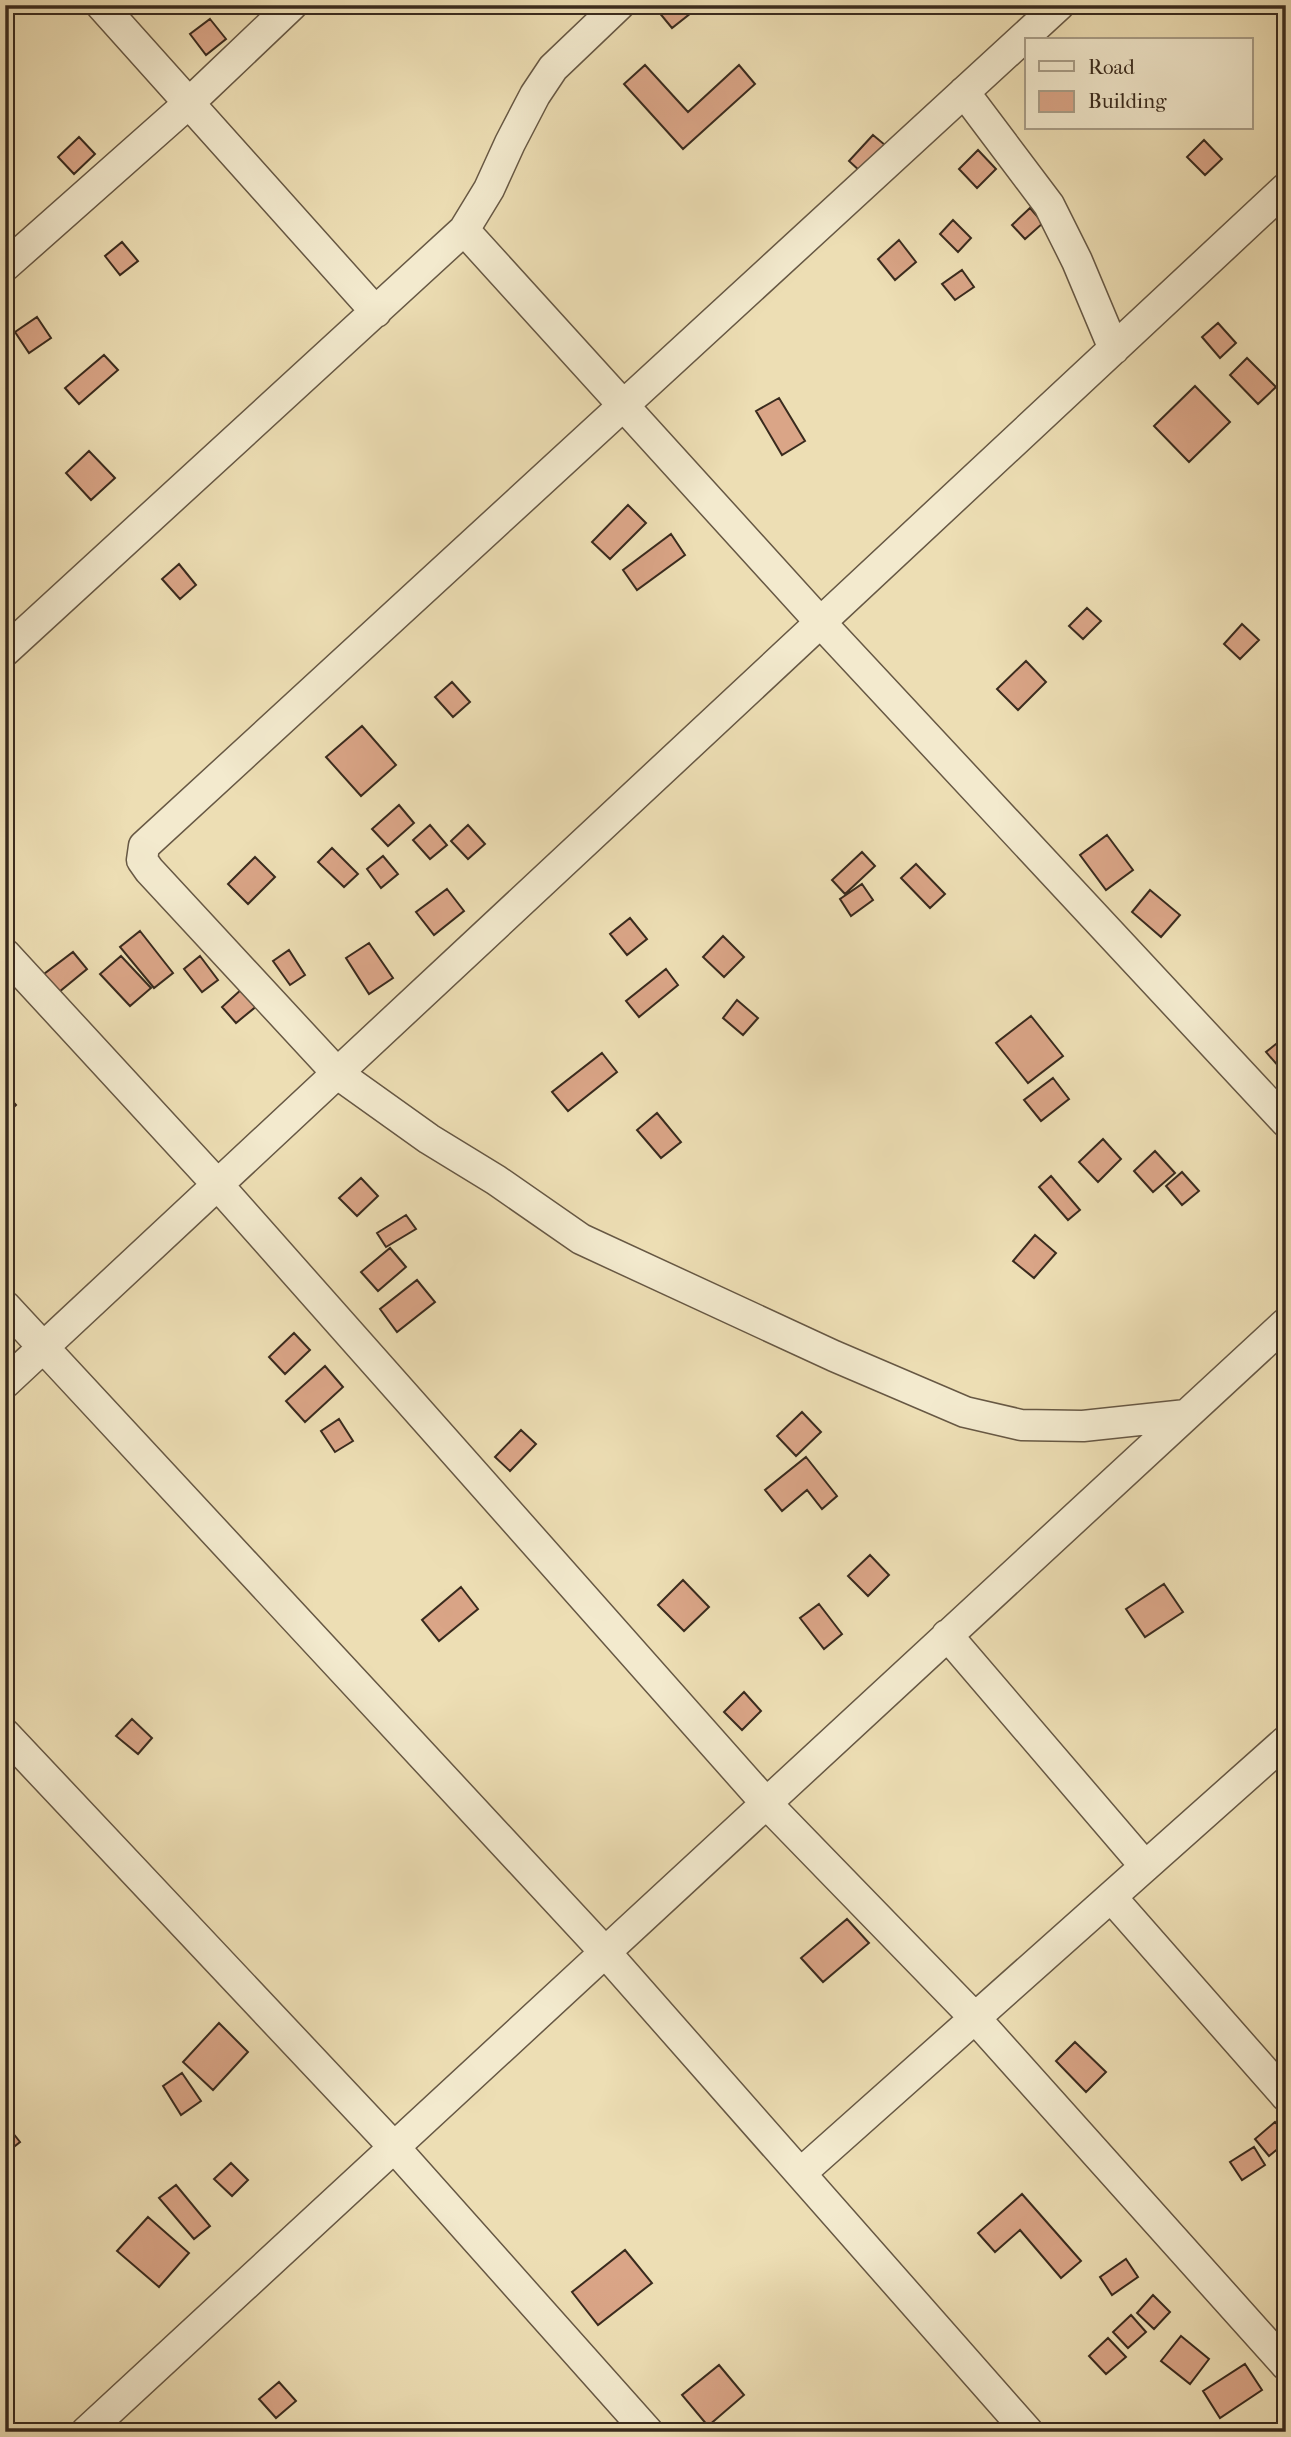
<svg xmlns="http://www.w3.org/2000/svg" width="1291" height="2437" viewBox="0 0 1291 2437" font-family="'IM FELL French Canon',serif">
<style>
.building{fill:#daa587;stroke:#3a2b1e;stroke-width:2}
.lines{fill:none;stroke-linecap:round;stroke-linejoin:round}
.minor-casing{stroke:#675844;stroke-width:33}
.minor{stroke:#f3eace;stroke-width:30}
</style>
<rect width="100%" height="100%" fill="#eddeb4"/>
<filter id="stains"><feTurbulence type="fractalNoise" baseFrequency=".00286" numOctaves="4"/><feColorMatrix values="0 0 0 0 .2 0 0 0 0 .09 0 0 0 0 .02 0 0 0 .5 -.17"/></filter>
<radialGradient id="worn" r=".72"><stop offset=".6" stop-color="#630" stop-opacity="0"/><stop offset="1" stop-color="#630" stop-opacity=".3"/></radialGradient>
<path class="building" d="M653,5H685L691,13L672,28Z
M210,19L226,39L206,55L190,34Z
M645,65L688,112L739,65L755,84L683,149L624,84Z
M873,135L885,145L861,172L849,161Z
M79,137L95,154L74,174L58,157Z
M1204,140L1222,159L1205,175L1187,157Z
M978,150L996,169L977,188L959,169Z
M1030,208L1043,223L1025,239L1012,225Z
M953,220L971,238L958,252L940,234Z
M899,240L916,262L895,280L878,259Z
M122,242L138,261L120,275L105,256Z
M962,270L974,287L955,300L942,284Z
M37,317L51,338L29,353L15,332Z
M1218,323L1236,343L1220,358L1202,337Z
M104,355L118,370L79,404L65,388Z
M1247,358L1276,387L1258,404L1230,375Z
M1195,386L1230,422L1189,462L1154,426Z
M779,398L805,441L782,455L756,411Z
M89,451L115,478L91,500L66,473Z
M628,505L646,523L610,559L592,542Z
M671,534L685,555L637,590L623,570Z
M179,564L196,585L180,599L162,579Z
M1087,608L1101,621L1083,639L1069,626Z
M1242,624L1259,640L1240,659L1224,644Z
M1026,661L1046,682L1018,710L997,689Z
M452,682L470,702L453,717L435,697Z
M362,726L396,765L361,796L326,757Z
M399,805L414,823L388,846L372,829Z
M430,825L447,845L430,859L413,840Z
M468,825L485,844L468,859L451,841Z
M1107,835L1133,870L1106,890L1080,855Z
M332,848L358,874L344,887L318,862Z
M862,852L875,866L845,894L832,880Z
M383,856L398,874L381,888L367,869Z
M255,857L275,877L248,904L228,884Z
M916,864L945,894L930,908L901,878Z
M862,884L873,900L851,916L840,899Z
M447,889L464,911L434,935L416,912Z
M1150,890L1180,915L1161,937L1132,912Z
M630,918L647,939L627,955L610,934Z
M140,931L173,973L154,988L120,947Z
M723,936L744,957L724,977L703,957Z
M369,943L393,978L369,994L346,958Z
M289,950L305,975L290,985L273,961Z
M73,952L87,969L59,992L44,974Z
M121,956L151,988L130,1006L100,974Z
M200,956L218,980L202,992L184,969Z
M666,969L678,985L639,1017L626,1001Z
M243,988L258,1005L236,1023L222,1007Z
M737,1000L758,1018L743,1035L723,1018Z
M1031,1016L1063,1056L1028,1083L996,1043Z
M1281,1040L1286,1045V1075L1266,1052Z
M602,1053L617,1072L568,1111L552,1092Z
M1053,1078L1069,1099L1041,1121L1024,1100Z
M5,1093L16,1105L5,1116Z
M657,1113L681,1142L661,1158L637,1130Z
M1103,1139L1121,1159L1098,1182L1079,1162Z
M1155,1151L1175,1173L1153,1192L1134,1171Z
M1182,1172L1199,1191L1182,1205L1166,1186Z
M1051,1176L1080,1210L1068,1220L1039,1187Z
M361,1178L378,1196L357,1216L339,1198Z
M406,1215L416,1229L386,1247L377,1233Z
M1035,1235L1056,1253L1034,1278L1013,1261Z
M390,1248L406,1267L378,1291L361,1272Z
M417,1280L435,1302L397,1332L380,1309Z
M294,1333L310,1350L285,1374L269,1357Z
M325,1366L343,1387L305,1422L286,1401Z
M802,1412L821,1432L796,1456L777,1436Z
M339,1419L353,1441L335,1452L321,1431Z
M521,1430L536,1444L510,1471L495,1457Z
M806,1457L837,1496L822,1509L807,1490L782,1511L765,1490Z
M870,1555L889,1575L868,1596L848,1576Z
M683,1580L709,1607L684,1631L658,1605Z
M1164,1584L1183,1612L1145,1637L1126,1609Z
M461,1587L478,1609L439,1641L422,1620Z
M819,1604L842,1634L824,1649L800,1618Z
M744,1692L761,1711L742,1730L724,1712Z
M132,1719L152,1738L138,1754L116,1736Z
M847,1919L869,1943L823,1982L801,1958Z
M219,2023L248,2052L213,2090L183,2062Z
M1075,2042L1106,2072L1086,2092L1056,2061Z
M182,2073L201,2101L181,2115L163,2086Z
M1275,2122L1286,2134V2142L1269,2156L1255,2139Z
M5,2123L20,2142L5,2154Z
M1254,2147L1265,2165L1242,2180L1230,2162Z
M231,2163L248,2180L232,2196L214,2179Z
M176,2185L210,2226L194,2239L159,2198Z
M1022,2194L1081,2261L1061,2278L1020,2230L995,2252L978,2233Z
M148,2217L189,2253L159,2287L117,2251Z
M625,2250L652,2283L598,2325L572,2292Z
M1126,2259L1138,2277L1112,2295L1100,2277Z
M1153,2295L1170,2312L1154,2329L1137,2313Z
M1131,2315L1146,2332L1128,2348L1113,2332Z
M1181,2336L1209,2359L1190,2384L1161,2361Z
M1108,2338L1126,2357L1106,2374L1089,2356Z
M1245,2364L1262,2390L1220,2418L1203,2391Z
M719,2365L744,2395L708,2426L682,2395Z
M279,2382L296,2401L276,2418L259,2399Z"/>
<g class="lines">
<g class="minor-casing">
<path id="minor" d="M101,5L376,312
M1059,5L144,846L142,860L149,870L338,1074L429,1139L496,1180L581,1239L834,1356L965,1412L1021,1425L1083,1426L1186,1415
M964,92L1049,205L1077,261L1114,349
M464,230L821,623L1286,1122
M5,266L189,103L292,5
M5,651L464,230L489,189L510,143L535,95L553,68L619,5
M5,954L217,1184L766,1803L975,2018L1286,2365
M5,1306L605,1952L1028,2432
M5,1383L1286,188
M947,1635L1145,1866
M5,1734L394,2147L648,2432
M1111,1897L1286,2096
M801,2173L1286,1741
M86,2432L1286,1323"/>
</g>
<use href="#minor" class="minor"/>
</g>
<rect width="1291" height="2437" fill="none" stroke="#eddeb4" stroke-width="28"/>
<rect x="7" y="7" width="1277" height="2423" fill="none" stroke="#3a2b1e" stroke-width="3.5"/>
<rect x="14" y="14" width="1263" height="2409" fill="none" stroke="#3a2b1e" stroke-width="2"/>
<rect x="1025" y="38" width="228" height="91" fill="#f3eace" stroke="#a99e88" stroke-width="2"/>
<rect x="1039" y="61" width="35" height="10" fill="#f3eace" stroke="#a99e88" stroke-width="2"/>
<text x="1088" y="74" font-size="21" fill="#3a2b1e">Road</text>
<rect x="1039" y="91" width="35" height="21" fill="#daa587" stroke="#a99e88" stroke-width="2"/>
<text x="1088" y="108" font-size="21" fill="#3a2b1e">Building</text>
<rect width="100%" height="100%" filter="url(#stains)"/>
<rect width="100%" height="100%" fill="url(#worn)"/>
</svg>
